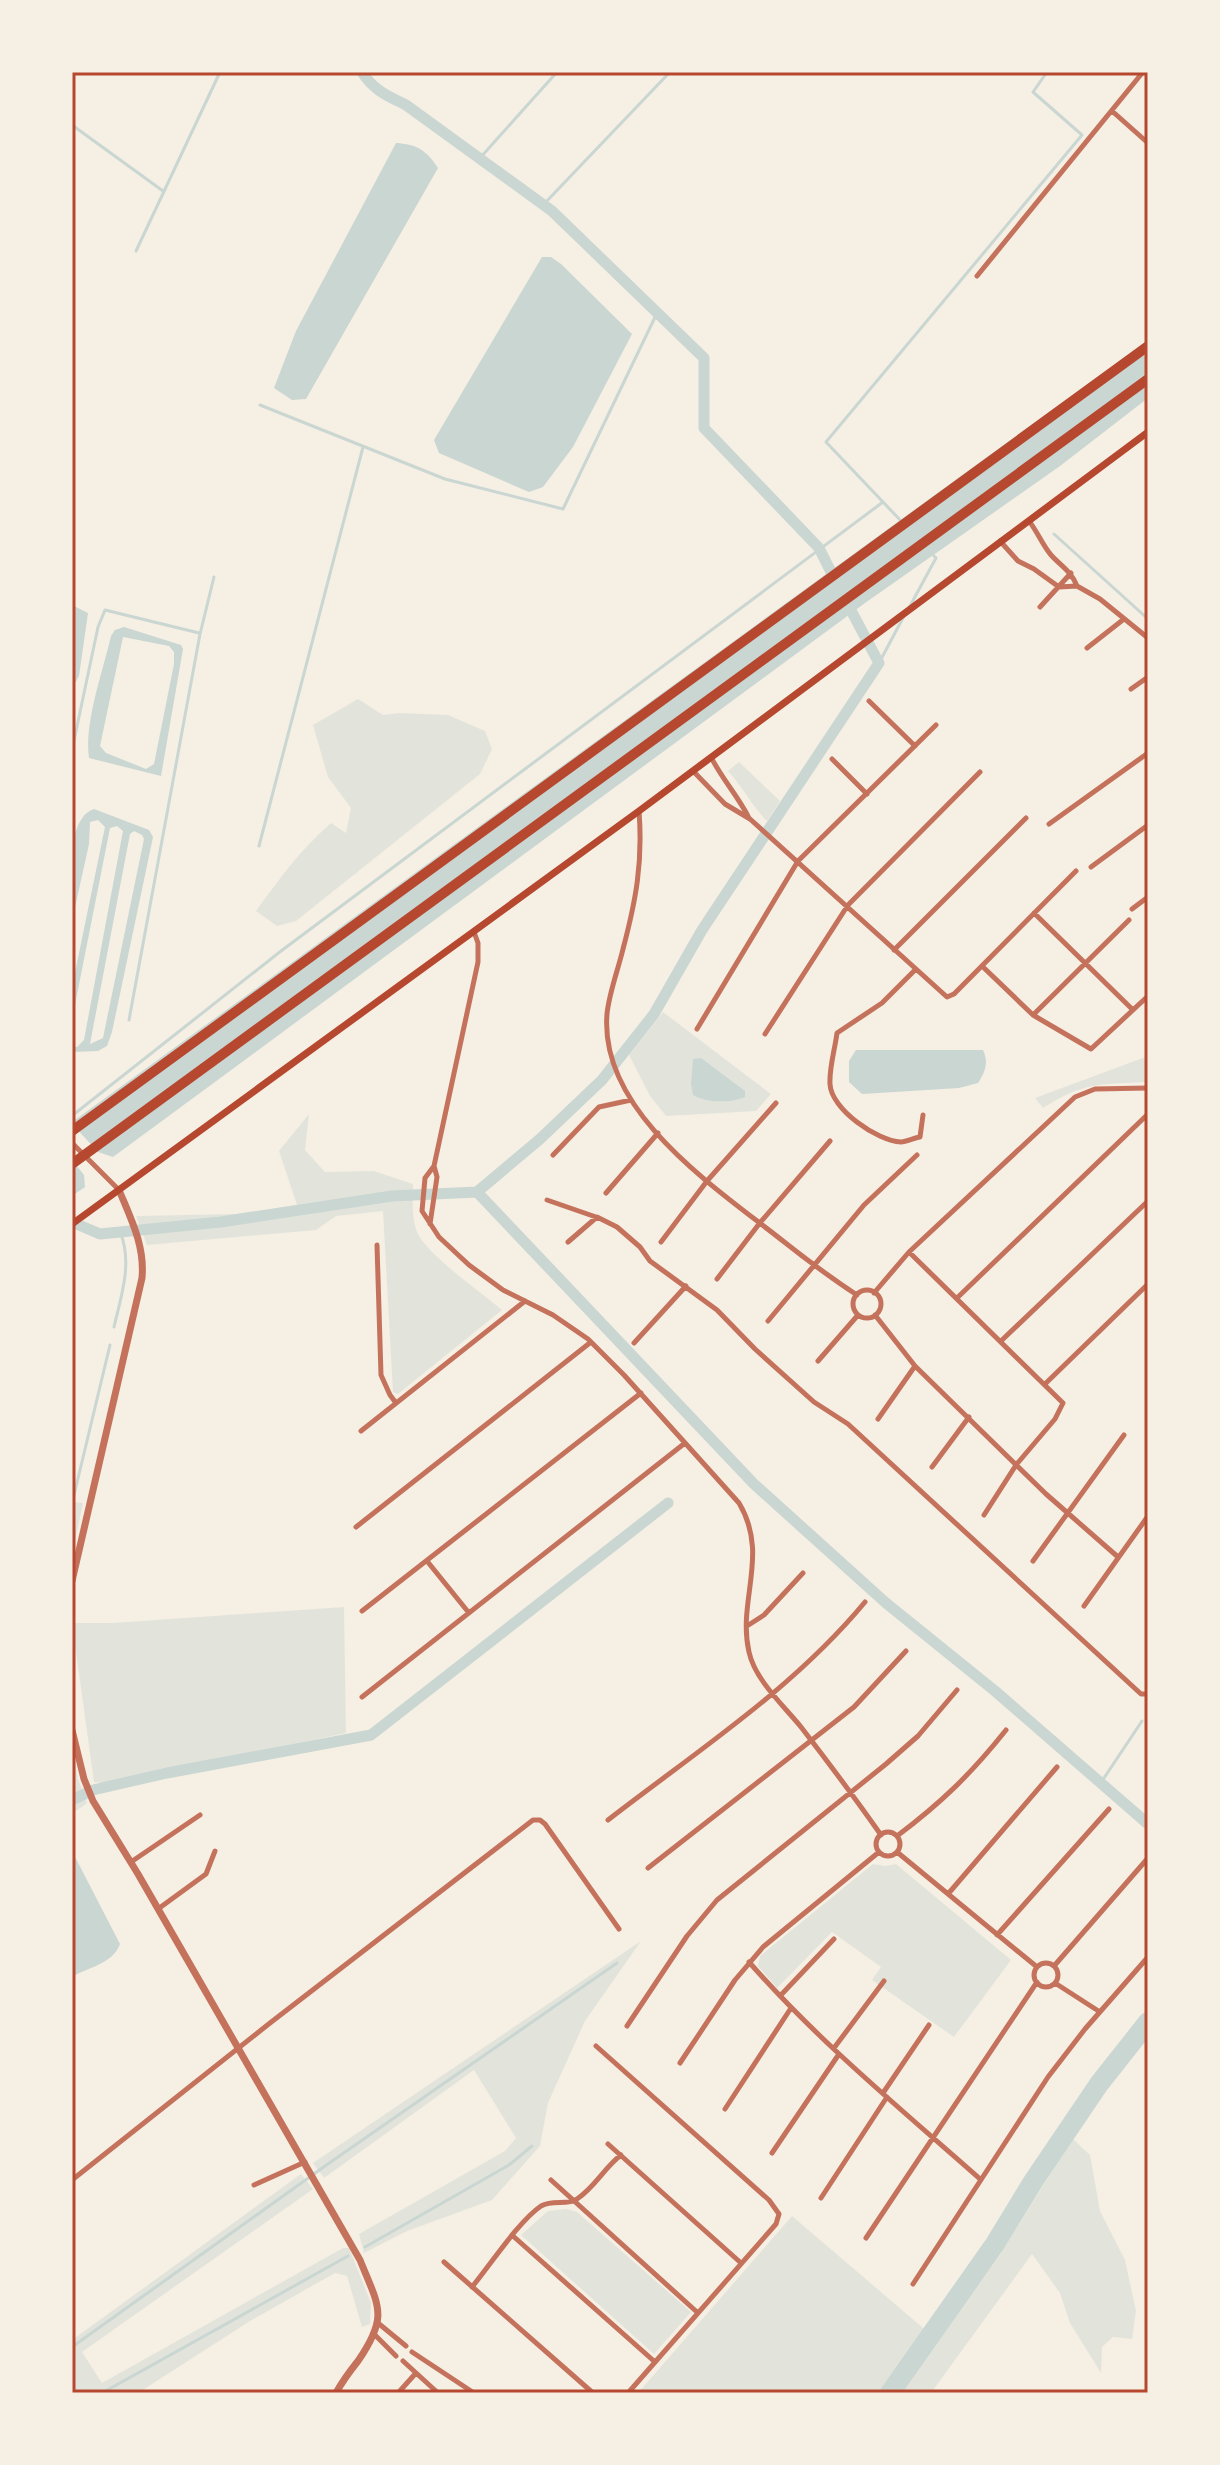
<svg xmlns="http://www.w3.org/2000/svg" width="1220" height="2465" viewBox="0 0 1220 2465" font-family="Cabin,sans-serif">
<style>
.green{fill:#e2e4dc}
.water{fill:#c9d6d2;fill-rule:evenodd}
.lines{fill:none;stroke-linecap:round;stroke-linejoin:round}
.stream{stroke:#c9d6d2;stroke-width:3}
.canal{stroke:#c9d6d2;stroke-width:11}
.river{stroke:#c9d6d2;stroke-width:20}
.minor{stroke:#c5725c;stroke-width:5}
.tertiary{stroke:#c5725c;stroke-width:7}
.secondary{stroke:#b5482f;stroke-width:7}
.motorway{stroke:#b5482f;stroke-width:10}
.neatline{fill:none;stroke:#b5482f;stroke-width:3}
</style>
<rect width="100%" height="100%" fill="#f6efe4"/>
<path class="green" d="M358,699L383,715L400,713L448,715L485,731L492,749L480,774L296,921L277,926L256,911C279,879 301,849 331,823L346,833L351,808L328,777L313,725Z
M739,762L780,801L767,821C751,805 743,787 728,771Z
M663,1012L771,1094L756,1111L666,1116L650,1096L629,1055Z
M1148,1056V1082C1102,1084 1083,1082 1043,1108L1035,1098Z
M309,1114L305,1150L325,1172L374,1171L413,1184C413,1199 411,1219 418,1234C430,1257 481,1292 502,1310L398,1394L393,1392L383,1211L336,1216L316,1230L147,1245L136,1216L237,1214L297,1205L279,1151Z
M75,1502L83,1503L72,1555V1518Z
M344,1607L346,1733L107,1783L94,1782L72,1623H113Z
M72,1743L78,1779L87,1803L72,1814Z
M873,1864L885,1866L896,1864L1011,1960L954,2037L872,1980L881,1967L832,1932L777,1988L758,1966L760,1956Z
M641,1941L585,2021L548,2103L540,2146L492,2200L407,2231L364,2253L359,2234L505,2151L516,2138L474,2070L324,2178L313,2163Z
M1072,2138L1090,2155L1100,2211L1125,2260L1136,2311L1132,2339L1113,2337L1102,2347L1101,2373L1070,2323L1060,2293L1032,2254L931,2393H899L1000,2255Z
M301,2174L313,2189L82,2352L102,2383L343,2248H349L371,2303L370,2324L362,2327L347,2276L335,2273L250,2321L138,2393H72V2340Z
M566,2209L577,2212L691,2312L654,2354L521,2235L548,2211Z
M792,2216L923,2328L930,2327L881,2393H638Z"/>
<path class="water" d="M396,143C417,144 427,151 438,168L306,399L292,400L274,388L296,331Z
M542,257H551L561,264L632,334L573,447L543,487L529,492L439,453L434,440Z
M1148,340V398L1060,466L865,603L113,1157L98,1152L74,1126L75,1120Z
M72,605L88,613L79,676L72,689Z
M124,627L181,645L183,649L161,776L89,758C84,723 103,671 111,636L115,630ZM123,637L169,646L174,652V664L154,764L146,769L106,753L100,746Z
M94,809L149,830L153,837L112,1032L107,1046L98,1051L72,1052V1047H77L84,1040L123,831L117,826L110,828L72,1020V987L105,827L98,820L90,822L89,844L72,921C72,894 63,819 94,809ZM134,831L142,835L144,839L103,1038L90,1044L130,834Z
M856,1050H983C989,1063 985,1072 978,1083L959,1088L862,1094L849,1082V1061Z
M701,1058L745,1091V1097C732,1103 705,1103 693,1095L691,1084L693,1059Z
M72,1160L84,1175L85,1187L72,1196Z
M72,1851L120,1944C113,1964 88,1967 72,1977Z"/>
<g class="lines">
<path class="stream" d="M72,125L163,191
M480,158L557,72
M543,205L670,72
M136,251L220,72
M260,405L445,479L563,509L657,313
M902,522L826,442L1082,135L1033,92L1047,72
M1054,534L1148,619
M910,606L936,558L932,554
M879,663L904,616
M72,750L98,627L105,610L199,633
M259,846L363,447
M129,1020L200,634L214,577
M73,1115L281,951L883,502
M114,1327C121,1297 133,1262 120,1232
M74,1495L110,1345
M1100,1784L1142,1721
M365,2247L509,2165L532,2146
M72,2347L325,2166L617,1963
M102,2393L348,2256"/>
<path class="canal" d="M362,72C373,90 388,96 406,105L552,211L704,358V428L819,548L836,582
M477,1192L540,1139L602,1080L654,1014L702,930L879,663L846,601
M72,1222L100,1234L221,1222L392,1196L477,1192L754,1484L886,1603L995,1691L1148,1824
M72,1800L93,1790L167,1773L371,1735L668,1503"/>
<path class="river" d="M890,2393L995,2244L1034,2180L1099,2084L1148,2022"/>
<path class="minor" d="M1112,111L1148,143
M977,276L1143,72
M1029,521C1037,531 1043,546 1051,555C1062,567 1071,571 1077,586
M1000,541L1018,561L1034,569L1059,587L1077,586L1100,599L1148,638
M1040,607L1071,573
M1087,648L1124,619
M1131,689L1148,677
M869,701L915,746
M711,757C722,779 738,796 749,818
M832,759L867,794
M693,771L725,804L750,819L947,997L954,994L1076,871
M639,811C643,862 636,900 623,949C618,970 609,993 607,1014C599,1112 716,1188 783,1241C807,1260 831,1278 857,1295
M1049,824L1148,753
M1091,867L1148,825
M1132,909L1148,897
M1034,913L1133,1010
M474,932L478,943V962L434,1166L425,1178L422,1211L439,1237L469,1265L503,1290L553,1315L588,1339L624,1375L739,1503C770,1555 737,1600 749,1652C755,1680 784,1706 801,1727C828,1762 855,1798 881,1835
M894,950L1026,818
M982,966L1033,1015L1129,920
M915,970L882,1003L837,1033C835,1049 829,1068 830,1084C831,1109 877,1141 901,1142C906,1142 914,1138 920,1137L923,1115
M1033,1015L1091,1049L1148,996
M697,1029L798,861L936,725
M765,1034L848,905L980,772
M72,1143L119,1190
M553,1155L599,1107L631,1100
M606,1193L658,1133
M547,1200L596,1217
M430,1224L437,1177L434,1166
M568,1242L597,1217L617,1227L640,1247L650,1261L717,1310L755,1349L814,1402L848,1424L1141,1694H1148
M661,1242L707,1181L776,1103
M377,1245L381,1375L390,1395L396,1403
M909,1252L1063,1403L1055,1419L1016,1465L984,1515
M717,1279L759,1224L830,1141
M853 1304a14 14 0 1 1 28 0a14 14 0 1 1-28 0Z
M874,1293L909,1252L1075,1097L1095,1089L1148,1088
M957,1298L1148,1114
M875,1315L915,1366L1046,1494L1118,1557
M768,1321L864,1205L917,1155
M1001,1341L1148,1201
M634,1343L686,1286
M818,1361L858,1315
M1045,1384L1148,1284
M878,1419L915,1366
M361,1431L525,1301
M932,1467L969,1417
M356,1527L591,1342
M427,1561L469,1613
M1033,1561L1124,1435
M1084,1606L1148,1516
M362,1611L641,1393
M747,1626L764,1615L803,1573
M362,1697L685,1443
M608,1820C697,1751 793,1689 865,1602
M876 1844a12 12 0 1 1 24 0a12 12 0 1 1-24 0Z
M897,1836C941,1803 971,1774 1006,1730
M897,1852L1037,1967
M131,1862L200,1815
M648,1868L854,1707L906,1651
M948,1894L1057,1767
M158,1909L206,1874L215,1851
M997,1935L1109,1809
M749,1962C819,2042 901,2109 980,2179
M1034 1975a12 12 0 1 1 24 0a12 12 0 1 1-24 0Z
M1054,1966L1148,1858
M1055,1983L1100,2012
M780,1996L834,1939
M627,2026L687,1936L717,1900L886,1764L918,1736L957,1690
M596,2046L769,2200L779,2214L776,2224L628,2393
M834,2048L884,1981
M680,2063L735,1980L763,1947L879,1852
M883,2093L929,2025
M725,2109L791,2008
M608,2144L741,2263
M772,2153L839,2054
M72,2180L270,2023L533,1820H540L545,1824L619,1929
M551,2180L698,2313
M254,2185L305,2162
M821,2198L887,2097
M513,2236L655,2362
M866,2238L1037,1982
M444,2262L593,2393
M913,2284L1048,2077L1085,2029L1148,1957
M472,2287C490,2265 519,2221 541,2206C553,2199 567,2206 577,2199C595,2187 604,2168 621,2155
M378,2323L406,2346
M375,2335L396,2356
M412,2352L474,2393
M403,2361L438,2393
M398,2393L416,2373"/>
<path class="tertiary" d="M72,1581L142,1278C145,1246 131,1219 119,1190
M72,1730L84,1779L93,1801L138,1874L360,2260C379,2307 389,2316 358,2361C350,2371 342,2382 336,2393"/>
<path class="secondary" d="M72,1224L639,811L1148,432"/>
<path class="motorway" d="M72,1131L1148,346
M72,1164L1148,379"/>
</g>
<rect width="1220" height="2465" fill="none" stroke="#f6efe4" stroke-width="148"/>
<rect x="74" y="74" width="1072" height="2317" class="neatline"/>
</svg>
